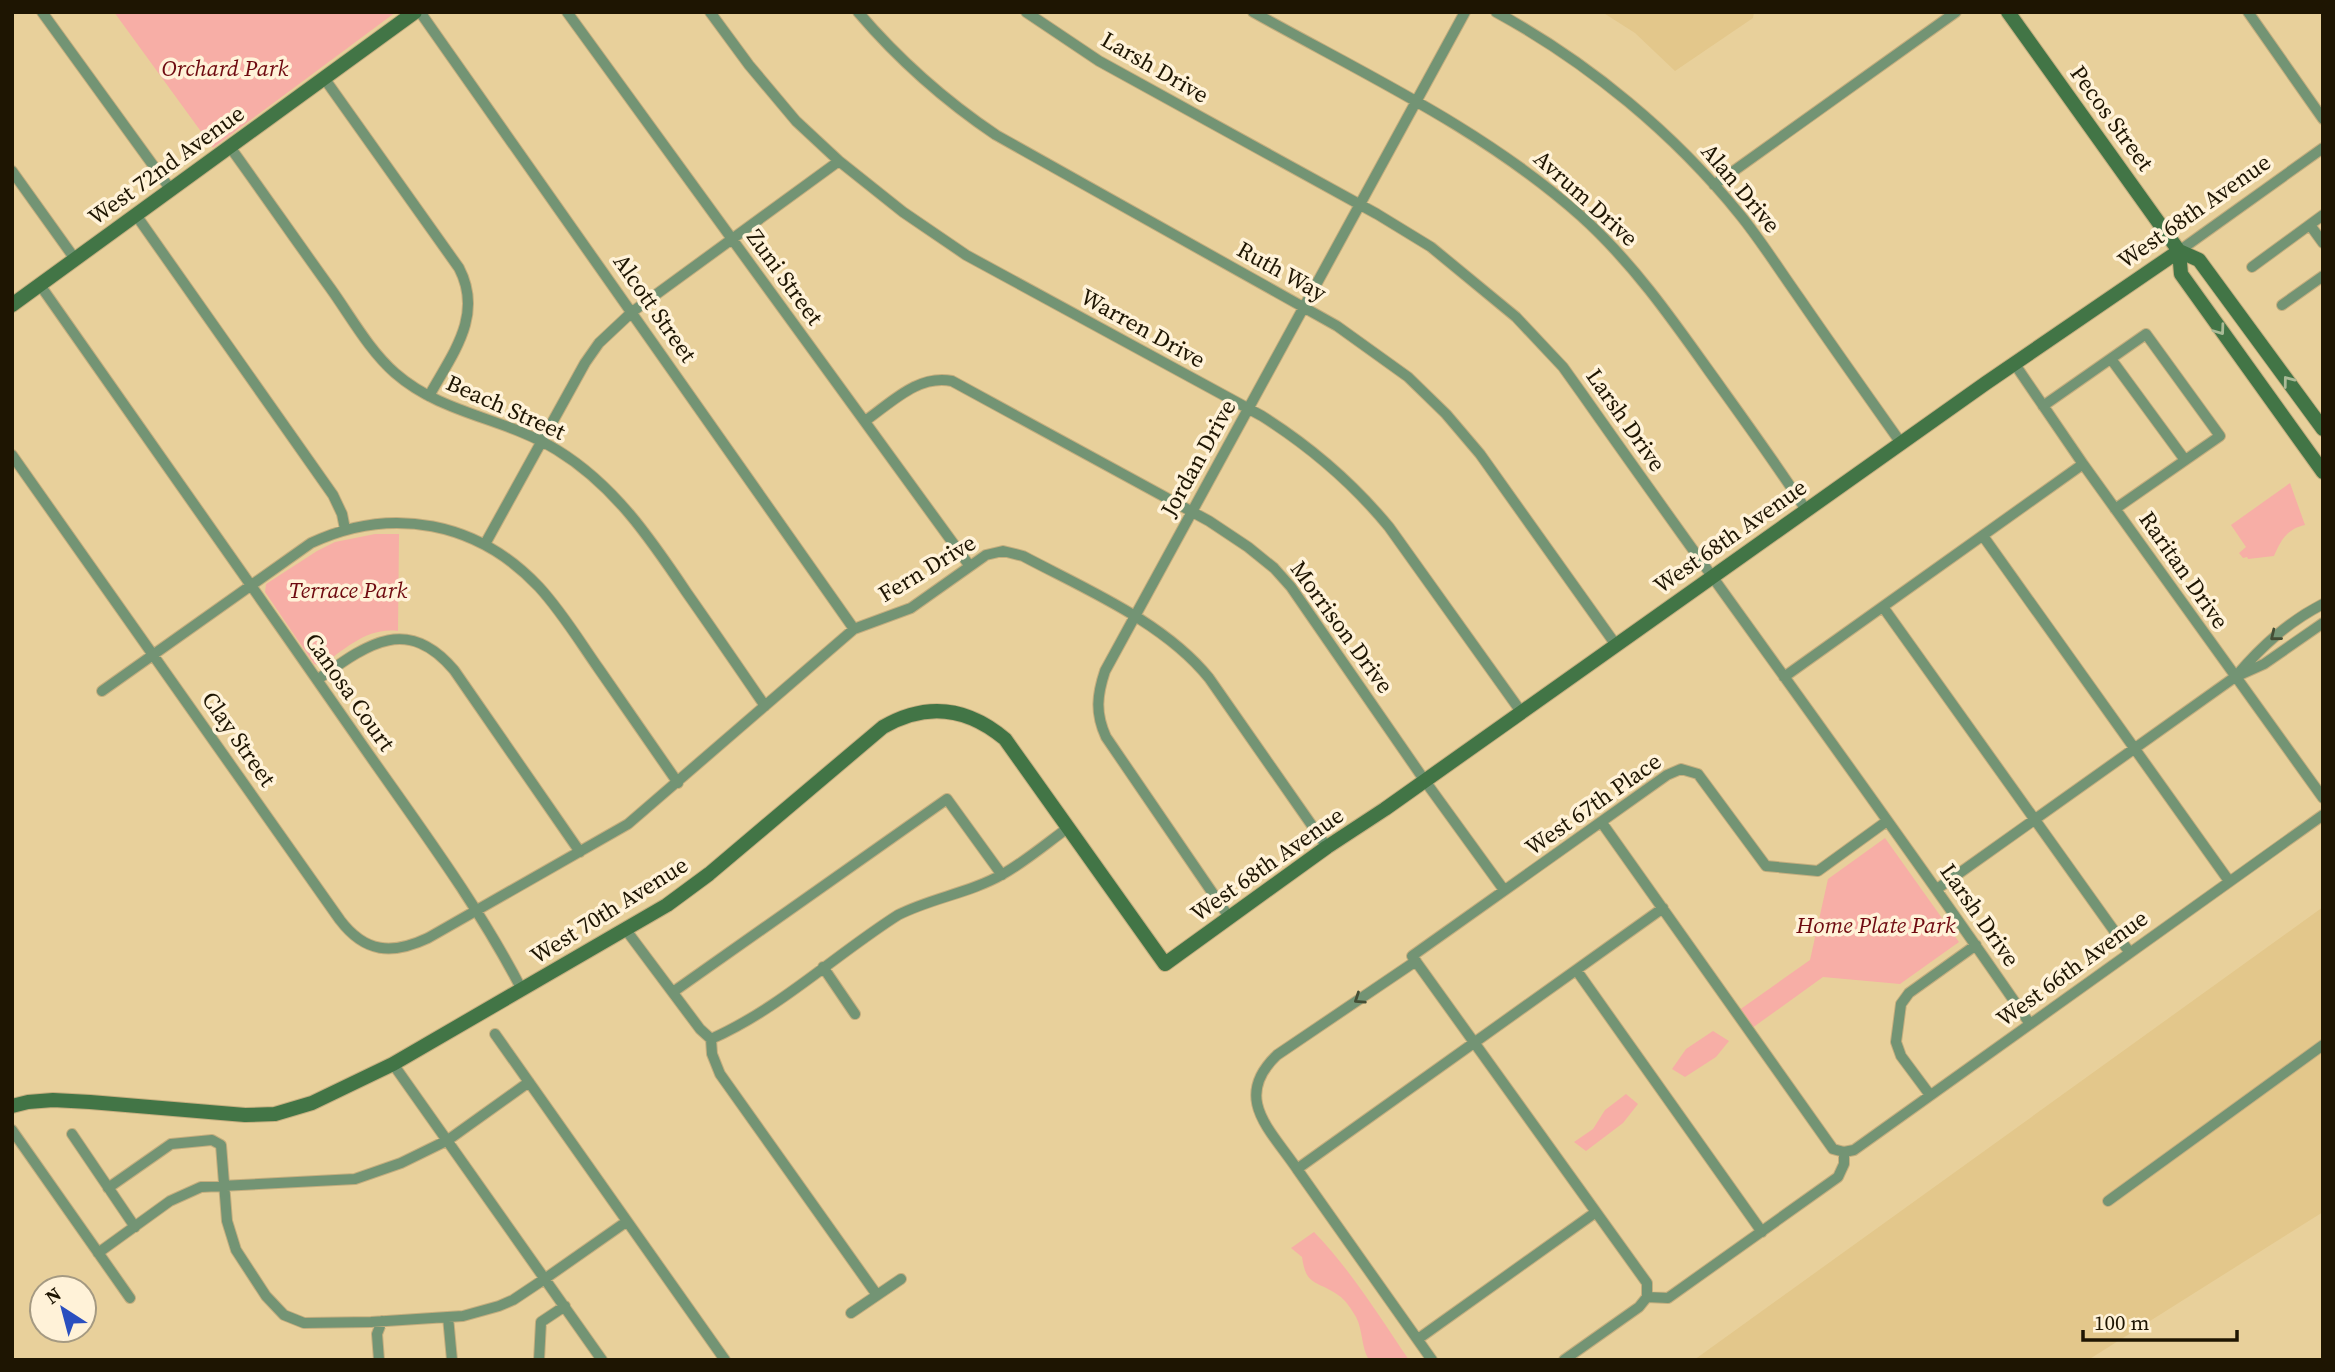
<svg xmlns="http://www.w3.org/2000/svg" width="2335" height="1372" viewBox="0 0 2335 1372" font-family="'Source Serif 4',serif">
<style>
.built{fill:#e3c78b}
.green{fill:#f7aea6}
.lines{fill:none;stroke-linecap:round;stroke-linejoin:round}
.street-casing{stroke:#c4ae7f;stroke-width:12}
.secondary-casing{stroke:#c4ae7f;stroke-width:16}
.street{stroke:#739474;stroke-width:10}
.secondary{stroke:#427546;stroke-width:14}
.oneway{stroke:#aaba96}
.oneway2{stroke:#444e35}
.labels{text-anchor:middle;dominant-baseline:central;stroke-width:7;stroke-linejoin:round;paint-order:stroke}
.street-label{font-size:23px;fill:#1e1502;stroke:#fff2d8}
.park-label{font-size:23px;font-style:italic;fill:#6f0a10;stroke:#fff2d8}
</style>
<rect width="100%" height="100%" fill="#e8d09b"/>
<path class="built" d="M1602,12H1754L1753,18L1675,71L1635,33Z
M2323,907V1212L2088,1360H1694Z"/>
<path class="green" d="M114,12H396L213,148Z
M2290,483L2305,525C2287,529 2281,540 2274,556L2248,559L2247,557L2243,558L2239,553L2246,547L2231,525Z
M375,534H399L398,631C367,627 345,649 321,666L314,664L265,592L266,584L317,551L335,542Z
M1885,838L1959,942L1900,984L1823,977L1748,1031L1735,1013L1810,960L1828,879Z
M1713,1031L1729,1041L1716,1057L1685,1077L1672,1069L1686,1049Z
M1626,1094L1638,1104L1623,1123L1586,1151L1574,1142L1593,1129L1605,1110Z
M1314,1232C1351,1270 1379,1316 1409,1360H1369C1361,1347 1363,1330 1356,1317C1352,1310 1345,1299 1338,1295C1317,1280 1306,1287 1302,1257L1291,1248Z"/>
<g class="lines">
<g class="street-casing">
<path id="street" d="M42,12L171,190
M420,12L854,629
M567,12L969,565
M710,12L749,65L796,121L839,161L903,212L966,255L1262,416C1311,447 1352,482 1389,527L1522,713
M858,12C899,60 944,100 996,135L1337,326L1408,377L1446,414L1480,454L1616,645
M1026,12L1099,61L1377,214L1431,247L1516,317L1563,367L1583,395C1731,606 1885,812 2030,1024
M1253,12C1366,75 1483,129 1581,216C1631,261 1670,316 1709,371C1742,417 1775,462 1806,510
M1496,12C1589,63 1674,133 1741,216C1762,242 1780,271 1800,299C1833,347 1867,395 1901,443
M2248,12L2323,119
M324,78L459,268C484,316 452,354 429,396
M230,147C264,194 297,242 331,289C351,317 369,350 395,373C443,415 504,417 557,450C614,485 650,538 687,593C713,630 739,668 765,706
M12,171L75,259
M1714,185L1956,12
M136,215L333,495L342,514L345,529
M2310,225L2323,243
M2179,251L2323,148
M2252,267L2323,215
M40,285C144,434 250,583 354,733C412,817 475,899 522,990
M2282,305L2323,276
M2111,359L2185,460
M2014,363L2083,464L2323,798
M2043,406L2146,334L2220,436L2115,509
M865,421C891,403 918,374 952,381L1209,521L1248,547L1274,568L1291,587L1425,781L1504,890
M12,455L340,920C365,953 392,955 428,938L628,824L854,629L911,608L986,555L1003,551L1023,556C1085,589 1164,622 1209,678L1327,847
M1983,536L2229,881
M485,544L585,363L599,343L632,312L839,161
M1883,607L2130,953
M2237,675C2262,646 2288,622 2323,604
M1784,677L2083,464
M317,680C365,646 406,613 454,670L580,852
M102,691L311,543C392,505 478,522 539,587C562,612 580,642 599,669C625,707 652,745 678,783
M1602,823L1833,1149L1844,1152L1854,1150L2323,815
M1937,889L2235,677L2264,664L2323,623
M1229,917L1106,737C1095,713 1097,695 1105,671L1465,12
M626,930L700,1029L711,1039
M823,967L855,1014
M1577,971L1762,1232
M673,992L947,799L1002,875
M495,1034L725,1360
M711,1039C779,1009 835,955 898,915C931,898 970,893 1003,874C1026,861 1047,843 1069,827
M711,1039L712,1054L720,1074L877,1295
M393,1064L602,1360
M1930,1095L1901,1056L1896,1042L1901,1004L1909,993L1976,945
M12,1130L130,1298
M72,1134L135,1227
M1844,1152V1164L1838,1177L1668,1298L1647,1297V1283L1412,956L1667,775L1681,769L1698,774L1766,866L1818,871L1887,821
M1297,1169C1270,1129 1232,1098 1277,1055L1416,961
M108,1188L171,1144L212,1140L221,1145L227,1221L236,1250L266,1296L284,1315L304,1323L371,1322L463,1316L499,1306L513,1300L546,1278L626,1222
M2108,1201L2323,1045
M98,1253L170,1201L201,1187L355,1179L401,1163L448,1140L529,1082
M851,1313L901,1279
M448,1317L452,1360
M1418,1339L1596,1212
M379,1360L377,1334L382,1321
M539,1360L541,1322L565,1306
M1432,1360L1297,1169L1663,908
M1564,1360L1639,1307L1647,1297"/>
</g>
<g class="secondary-casing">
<path id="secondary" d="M2008,12L2179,251L2199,260L2323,429
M2179,251L2181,274L2323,472
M12,305L415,12
M12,1106L28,1102L53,1100L90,1102L245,1115L275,1114L312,1103L393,1064L667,905L709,874L883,727C926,702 967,707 1005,739L1165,964L1327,847L1385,809L1986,383L2179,251"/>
</g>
<use href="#street" class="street"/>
<use href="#secondary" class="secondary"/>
</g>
<defs><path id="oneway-chevron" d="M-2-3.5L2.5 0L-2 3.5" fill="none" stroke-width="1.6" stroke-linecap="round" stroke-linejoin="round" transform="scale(1.75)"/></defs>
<g class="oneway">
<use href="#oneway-chevron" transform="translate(2220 330) rotate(54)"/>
<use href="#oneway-chevron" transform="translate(2288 381) rotate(-127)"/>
</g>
<g class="oneway2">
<use href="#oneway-chevron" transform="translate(2275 636) rotate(141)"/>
<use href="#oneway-chevron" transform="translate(1359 999) rotate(146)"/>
</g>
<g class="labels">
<g class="street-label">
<text transform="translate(1155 67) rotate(30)">Larsh Drive</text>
<text transform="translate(2112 118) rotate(54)">Pecos Street</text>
<text transform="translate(166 165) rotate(-36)">West 72nd Avenue</text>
<text transform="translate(1741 188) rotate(50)">Alan Drive</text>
<text transform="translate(1586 198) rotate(42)">Avrum Drive</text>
<text transform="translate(2194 211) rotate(-35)">West 68th Avenue</text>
<text transform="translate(1282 271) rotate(29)">Ruth Way</text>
<text transform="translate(785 277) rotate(54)">Zuni Street</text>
<text transform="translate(655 308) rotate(55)">Alcott Street</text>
<text transform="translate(1143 328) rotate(29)">Warren Drive</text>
<text transform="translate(506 407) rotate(24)">Beach Street</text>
<text transform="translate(1626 420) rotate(55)">Larsh Drive</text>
<text transform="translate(1198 458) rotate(-61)">Jordan Drive</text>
<text transform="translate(1730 536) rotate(-35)">West 68th Avenue</text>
<text transform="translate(927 568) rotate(-31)">Fern Drive</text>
<text transform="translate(2184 570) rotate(55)">Raritan Drive</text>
<text transform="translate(1342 627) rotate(54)">Morrison Drive</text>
<text transform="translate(350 692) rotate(55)">Canosa Court</text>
<text transform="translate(239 739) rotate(55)">Clay Street</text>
<text transform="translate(1593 804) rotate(-35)">West 67th Place</text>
<text transform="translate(1267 864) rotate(-35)">West 68th Avenue</text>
<text transform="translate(609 910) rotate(-32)">West 70th Avenue</text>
<text transform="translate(1980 915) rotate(55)">Larsh Drive</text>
<text transform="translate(2072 968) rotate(-36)">West 66th Avenue</text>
</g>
<g class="park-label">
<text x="225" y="68">Orchard Park</text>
<text x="348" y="590">Terrace Park</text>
<text x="1876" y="925">Home Plate Park</text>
</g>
</g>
<rect width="2335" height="1372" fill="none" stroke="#1e1502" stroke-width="28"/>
<g transform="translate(63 1309) rotate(324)"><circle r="33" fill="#fff2d8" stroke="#a59a82" stroke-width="2"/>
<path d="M0-5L12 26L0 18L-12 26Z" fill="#2a4fbf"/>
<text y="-10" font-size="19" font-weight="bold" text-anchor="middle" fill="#1e1502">N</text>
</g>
<path d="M2083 1330v10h154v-10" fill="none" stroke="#1e1502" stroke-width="3.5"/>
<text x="2094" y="1330" font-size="21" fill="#1e1502" stroke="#fff2d8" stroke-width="5" paint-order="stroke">100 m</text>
</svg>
